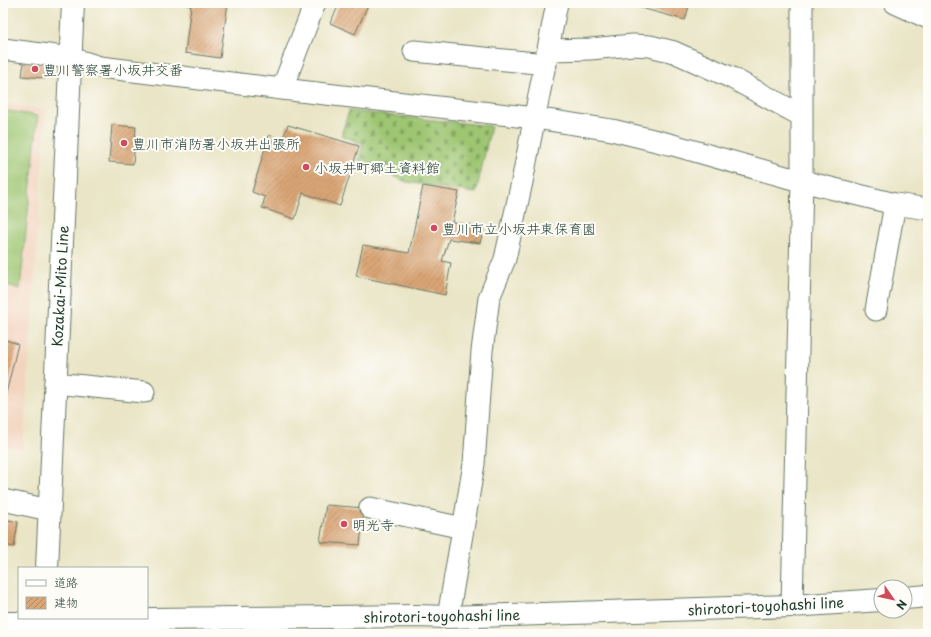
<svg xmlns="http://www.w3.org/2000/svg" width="931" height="637" viewBox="0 0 931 637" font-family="'Playpen Sans','Klee One',sans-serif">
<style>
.built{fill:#f3d4bf}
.cemetery{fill:url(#cemetery-stones);stroke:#5e8253}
.pitch{fill:#9ec672;stroke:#5e8253}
.building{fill:url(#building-hatch)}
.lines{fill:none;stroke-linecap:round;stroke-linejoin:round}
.minor-casing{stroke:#667867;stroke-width:23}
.major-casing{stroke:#667867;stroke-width:24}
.minor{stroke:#fff;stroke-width:21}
.major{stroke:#fff;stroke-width:22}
.poi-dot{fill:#d1495b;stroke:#fdfcf7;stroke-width:1.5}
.labels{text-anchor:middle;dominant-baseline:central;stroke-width:4;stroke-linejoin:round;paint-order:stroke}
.poi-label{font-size:14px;fill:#1f3d34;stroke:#fdfcf7;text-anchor:start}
.street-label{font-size:14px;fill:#1f3d34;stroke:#fdfcf7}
</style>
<defs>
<pattern id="cemetery-stones" width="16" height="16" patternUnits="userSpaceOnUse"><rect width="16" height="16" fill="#9ec672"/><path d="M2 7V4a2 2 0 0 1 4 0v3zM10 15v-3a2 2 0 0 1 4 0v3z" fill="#80a25e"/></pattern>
<pattern id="building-hatch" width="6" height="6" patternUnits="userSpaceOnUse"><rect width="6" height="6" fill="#daa676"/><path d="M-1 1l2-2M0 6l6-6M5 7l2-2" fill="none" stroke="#b08862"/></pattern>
</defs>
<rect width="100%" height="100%" fill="#fdfcf7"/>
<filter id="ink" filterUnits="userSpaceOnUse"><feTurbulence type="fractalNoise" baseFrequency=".025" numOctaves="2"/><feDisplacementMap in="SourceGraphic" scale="8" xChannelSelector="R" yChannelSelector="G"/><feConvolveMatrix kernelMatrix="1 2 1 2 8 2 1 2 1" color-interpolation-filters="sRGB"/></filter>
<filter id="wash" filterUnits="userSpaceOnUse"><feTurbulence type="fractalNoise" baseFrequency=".012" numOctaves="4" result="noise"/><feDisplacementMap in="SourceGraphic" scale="16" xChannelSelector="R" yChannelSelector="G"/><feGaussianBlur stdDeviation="0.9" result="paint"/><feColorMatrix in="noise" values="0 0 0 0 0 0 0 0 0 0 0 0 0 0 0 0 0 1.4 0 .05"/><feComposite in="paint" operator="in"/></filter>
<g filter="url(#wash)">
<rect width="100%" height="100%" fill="#eae5c6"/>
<path class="built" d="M3,104L46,110L23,450L3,445Z"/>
<path class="cemetery" d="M349,111L491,126L476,193L407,182L358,160L363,144L341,135Z"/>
<path class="pitch" d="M3,110L38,116L20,289L3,284Z"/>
<g id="blocks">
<path class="building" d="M178,3H228L220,58L185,53L191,6Z
M340,3H369L355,34L330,23Z
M623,3H690L685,20Z
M24,62L46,63L45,78L22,76Z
M112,125L136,127L133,164L109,162Z
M288,125L359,146L340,206L303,193L295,219L262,208L265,197L252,192L269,135L282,140Z
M423,186L459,192L452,222L484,227L480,243L449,239L442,261L451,263L445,295L356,276L363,245L409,253Z
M3,339L18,344L4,402H3Z
M326,505L364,508L360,545L320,542Z
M3,519L18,522L14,547L3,545Z"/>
</g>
</g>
<g filter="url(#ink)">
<use href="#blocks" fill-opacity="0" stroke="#667867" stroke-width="1"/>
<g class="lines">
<g class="minor-casing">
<path id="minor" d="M895,3L928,18
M3,49L71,58L100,67L282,89L535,118L612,130L673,145L786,177L895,204L928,209
M549,50L590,49L633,45L650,46L674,52L732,78L802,116
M414,51L546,64
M282,89L315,3
M876,310L895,204
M55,383L144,392
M3,500L49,510
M370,508L463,528
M792,606L802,180V3
M448,617L474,464L482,351L489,298L505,259L522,182L557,3"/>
</g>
<g class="major-casing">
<path id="major" d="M47,568L73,3
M905,598L928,596
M3,623H43L66,620L416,616L448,617L792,606L881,600"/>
</g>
<use href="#minor" class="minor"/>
<use href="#major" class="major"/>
</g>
</g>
<g class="poi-dot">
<circle cx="35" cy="69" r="4"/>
<circle cx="124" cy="143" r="4"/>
<circle cx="306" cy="167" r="4"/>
<circle cx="434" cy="228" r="4"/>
<circle cx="344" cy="524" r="4"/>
</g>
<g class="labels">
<g class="poi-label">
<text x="43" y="69">豊川警察署小坂井交番</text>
<text x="132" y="143">豊川市消防署小坂井出張所</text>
<text x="314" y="167">小坂井町郷土資料館</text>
<text x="442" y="228">豊川市立小坂井東保育園</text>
<text x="352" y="524">明光寺</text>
</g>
<g class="street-label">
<text transform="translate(60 286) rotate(-87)">Kozakai-Mito Line</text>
<text transform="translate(766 606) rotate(-3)">shirotori-toyohashi line</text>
<text transform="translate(442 616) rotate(-1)">shirotori-toyohashi line</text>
</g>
</g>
<rect width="931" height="637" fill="none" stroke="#fdfcf7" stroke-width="16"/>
<rect x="18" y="567" width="130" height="52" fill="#fdfcf7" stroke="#a4b0a9"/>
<rect x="26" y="580" width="20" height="6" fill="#ffffff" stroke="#a4b0a9"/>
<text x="54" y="587" font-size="12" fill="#1f3d34">道路</text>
<rect x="26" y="597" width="20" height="12" fill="url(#building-hatch)" stroke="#a4b0a9"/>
<text x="54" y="607" font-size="12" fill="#1f3d34">建物</text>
<g transform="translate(893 599) rotate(124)"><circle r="19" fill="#fdfcf7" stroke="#a4b0a9"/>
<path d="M0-3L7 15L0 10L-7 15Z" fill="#d1495b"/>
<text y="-6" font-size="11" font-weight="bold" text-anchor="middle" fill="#1f3d34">N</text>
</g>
</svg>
